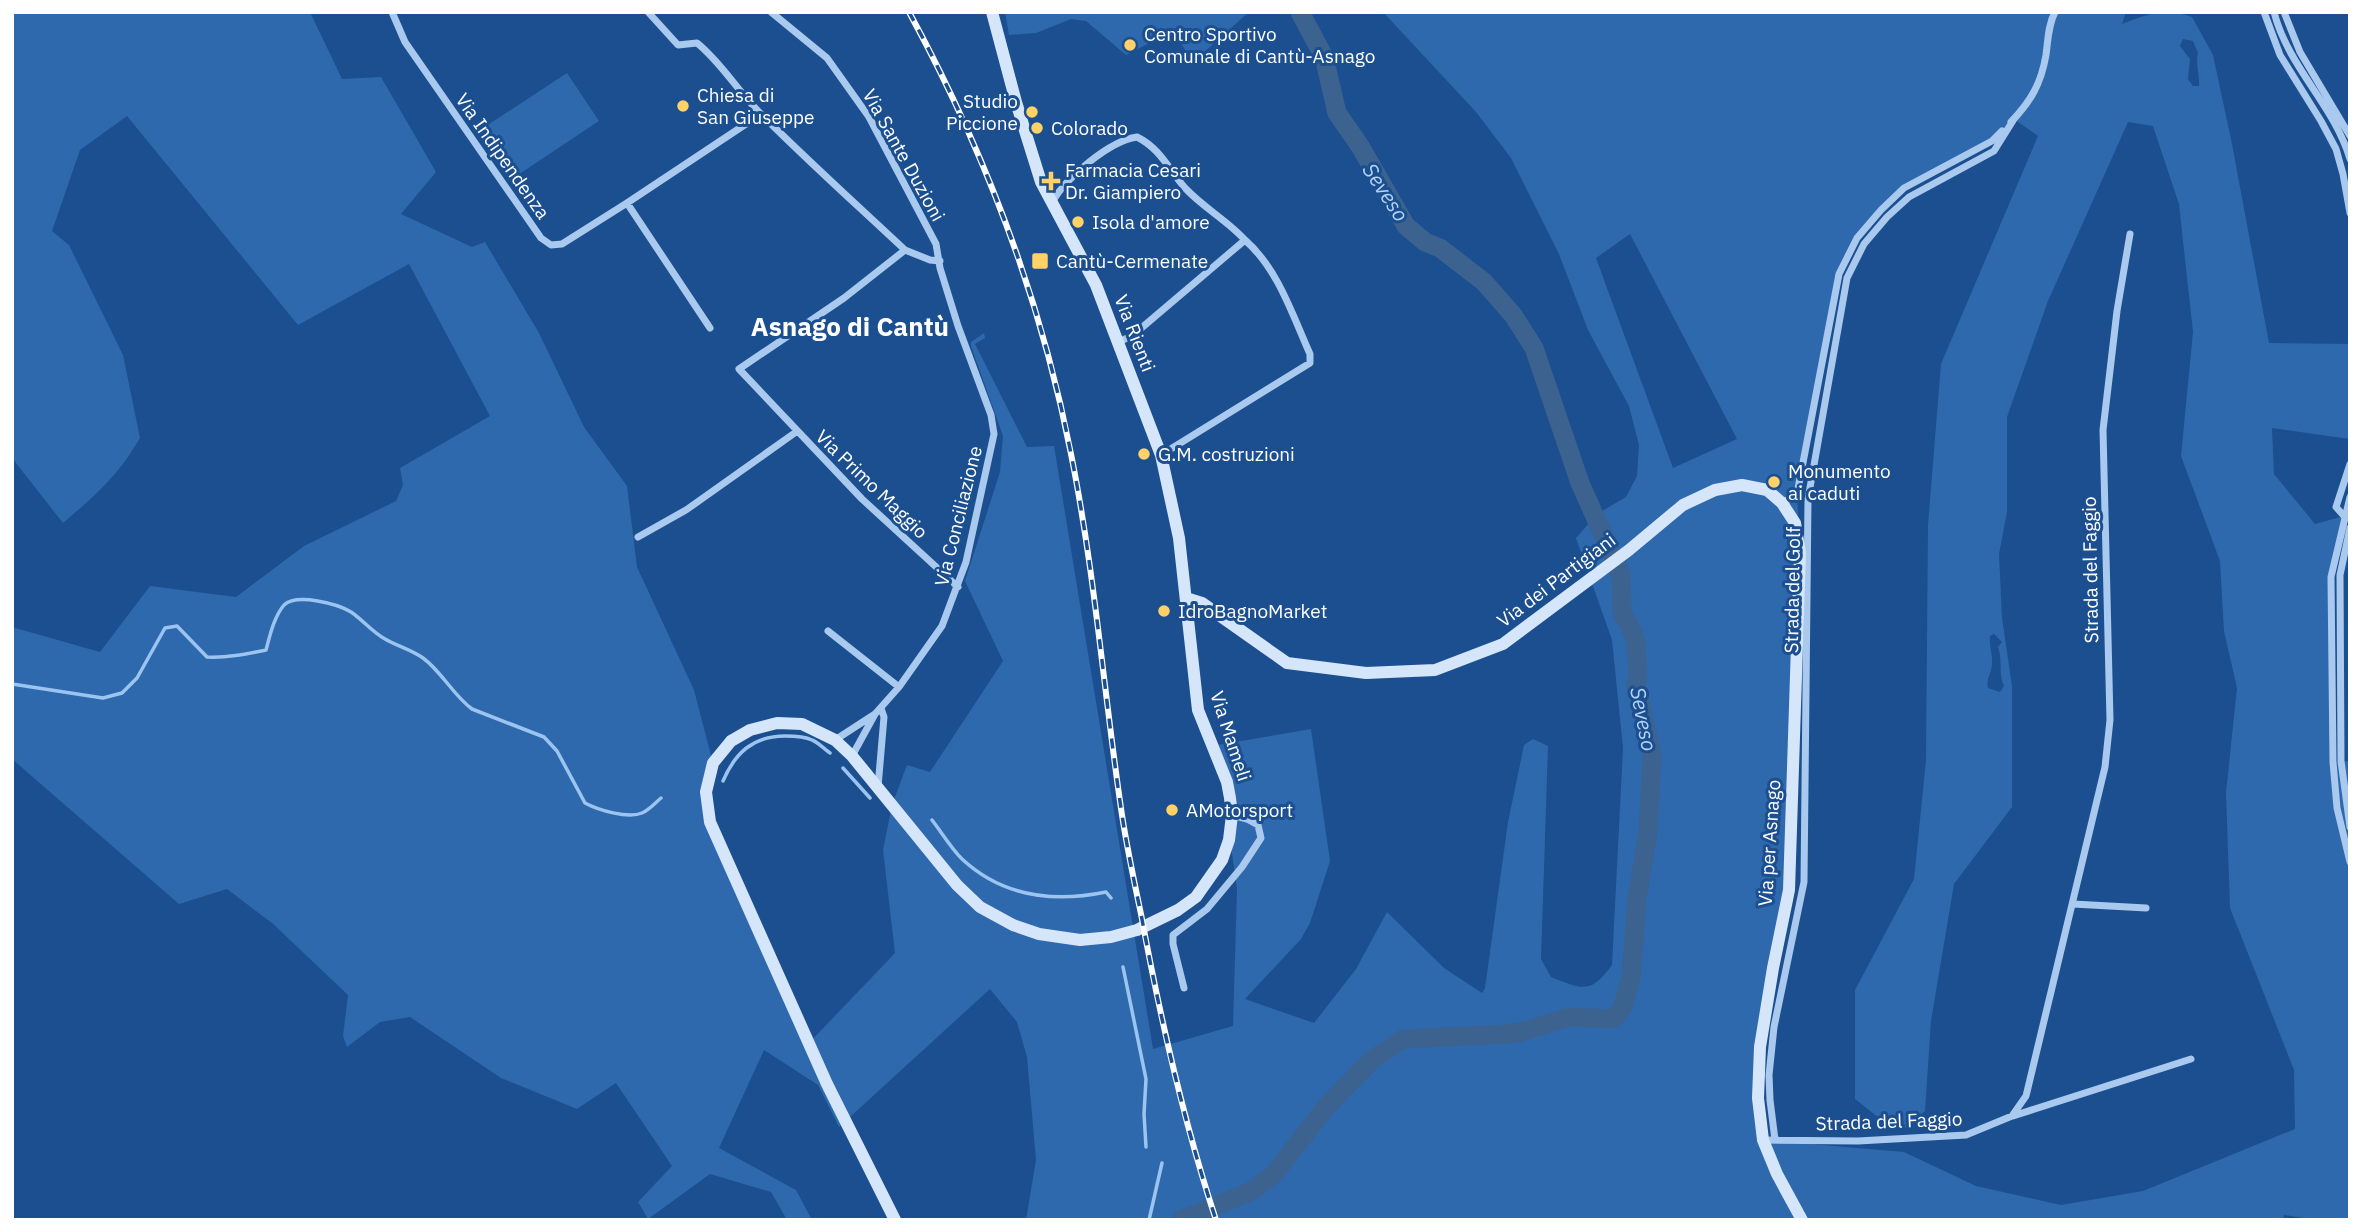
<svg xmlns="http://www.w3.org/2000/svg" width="2362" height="1232" viewBox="0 0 2362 1232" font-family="'IBM Plex Sans',sans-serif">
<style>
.green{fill:#2e69ad;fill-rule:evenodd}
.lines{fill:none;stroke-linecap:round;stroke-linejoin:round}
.stream{stroke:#9cc4f0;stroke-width:3.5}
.river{stroke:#3c6290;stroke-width:19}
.street{stroke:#a9c9ee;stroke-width:7}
.secondary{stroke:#d6e6fa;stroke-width:12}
.rail-casing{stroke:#fff;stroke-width:6}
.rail{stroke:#1b4f8f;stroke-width:3.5;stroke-dasharray:10;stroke-linecap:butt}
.poi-dot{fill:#ffd166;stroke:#1b4f8f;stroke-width:2.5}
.labels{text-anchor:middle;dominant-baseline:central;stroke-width:6;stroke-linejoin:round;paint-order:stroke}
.poi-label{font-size:19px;fill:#fff;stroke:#1b4f8f;text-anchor:start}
.street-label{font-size:19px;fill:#fff;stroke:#1b4f8f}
.water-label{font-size:21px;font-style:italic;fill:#b5d3f5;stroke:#1b4f8f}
.district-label{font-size:26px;font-weight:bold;fill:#fff;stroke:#1b4f8f}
</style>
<rect width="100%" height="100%" fill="#1b4f8f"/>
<path class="green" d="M12,12H310L342,79L381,77L436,172L401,214L472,247L485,242L539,333L584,427L627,486L637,567L694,690L713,763L707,806L809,1043L895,953L883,850L892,805L907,765L930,772L1003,661L965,581L1000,472L1003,436L971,346V342L984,333L985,338L975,344L1027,447L1054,446L1153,1049L1233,1026L1237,889L1217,745L1311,729L1330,861L1310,923L1301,939L1245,999L1314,1023L1356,969L1387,912L1444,968L1482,993L1485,988L1508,822L1524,745L1533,739L1548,746L1541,959L1551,977C1582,989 1590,995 1612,965L1623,748L1612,640L1576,538L1597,514L1626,497L1637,476L1639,445L1629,406L1588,330L1559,254L1511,158L1476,112L1383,12H2126L2122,24C2146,14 2167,7 2192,17L2213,55L2232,144L2269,343L2350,344V439L2272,428L2274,474L2315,524L2344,516L2331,577L2333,762L2350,761V1220H2317L2284,1215L2283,1220H1026L1036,1160L1027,1057L1017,1022L990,989L839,1127L818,1085L764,1050L719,1148L796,1190L812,1220H787L771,1192L710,1174L648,1219L638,1202L672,1166L616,1083L577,1109L501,1078L410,1017L380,1022L347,1047L343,1036L348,995L272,923L227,889L179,904L12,759V627L100,652L150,586L236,597L304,546L396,501L403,485L400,468L490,416L409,264L298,325L127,116L80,150L52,231L69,245L123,355L140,438C118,476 96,495 63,523L12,458ZM2183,39L2193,41L2198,53C2195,63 2200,75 2199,86H2193L2188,79L2190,59L2180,46ZM2014,119L2038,136L1941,364L1928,525L1926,760L1914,879L1855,990V1099L1888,1125L1907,1128L1925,1111L1931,1021L1954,884L2012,807V686L2002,618L1999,554L2007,512V417L2048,301L2128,122L2153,126L2179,204L2193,332L2181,456L2220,561L2224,631L2237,688L2226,793L2230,908L2294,1070L2295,1129L2143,1191L2061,1205L1976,1186L1904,1152L1764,1140L1760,1047L1789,890L1800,553L1797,494L1839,274L1857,238L1904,188L1992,141ZM1630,234L1737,439L1673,468L1596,258ZM1994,634L2002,642L1998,647C2003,660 1998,673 2004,686L2000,692L1988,688C1986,679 1991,674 1992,665C1993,655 1989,646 1990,636Z
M1005,12H1249L1193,62L1173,31L1126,55L1086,21L1071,19L1036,33L1009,35Z
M567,73L599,121L509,181L477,132Z"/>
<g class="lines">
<path class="stream" d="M12,684L103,698L122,693L137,678L165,628L177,626L207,657C227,658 246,654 266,650C270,635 274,617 284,605C297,593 338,604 351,612C363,620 372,632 385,639C397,646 412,650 423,658C442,672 453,695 472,709L544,737L557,751L585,803C598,810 628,819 642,813C649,810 655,803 661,798
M843,768L870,798
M723,781C735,753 753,736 785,736C794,736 804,736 812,740C818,742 824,749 830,753
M932,820C942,833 951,848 962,859C1003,897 1053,903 1106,892L1111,898
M1123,967L1146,1079L1144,1114L1146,1147
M1149,1220L1162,1163"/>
<path class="river" d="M1181,1220L1252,1191L1273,1175L1327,1106L1372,1060L1403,1039L1508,1034L1521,1032L1570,1017L1613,1019L1622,1009L1631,978L1637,899L1648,832L1652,756L1636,685L1638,674L1636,644L1632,631L1622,613L1621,575L1580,483L1534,348L1513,315L1484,282L1440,248L1425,242L1406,226L1360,146L1337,113L1324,57L1300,12"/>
<path class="street" d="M392,12L405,42L541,238L551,245L562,244L627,203L761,114
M648,12L678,45L697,43C722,63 738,92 761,114C808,161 857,205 905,250
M771,12L827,58L869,117L936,244L940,268L958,326L991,415L994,434L966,562L942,626L899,687L875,714L852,756
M2264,12L2280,55L2321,121L2336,149L2343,174L2350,213
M2274,12C2288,67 2334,105 2350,159
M2284,12L2300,52L2350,136
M2011,122C2031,101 2041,84 2046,55C2048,41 2048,25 2055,12
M1052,202C1066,178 1109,141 1137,137C1161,149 1169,170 1186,189C1204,208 1228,221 1245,240
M627,203L710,328
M940,261L930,260L905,250L844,298L739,369L862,499L958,587
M1118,342L1132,336L1245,240C1278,269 1292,314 1310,354V363L1161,455
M2350,497L2331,577L2333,762L2337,808L2350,862
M1782,503L1797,494L1839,274L1857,238L1881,210L1904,188L1992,141L2002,131
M2344,516L2336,507L2350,464
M2350,528L2340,575L2341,761L2350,827
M638,537L686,510L796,432
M828,631L899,687
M835,740L875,714
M878,787L884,717L881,708
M2073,904L2146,908
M1184,988L1173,944V935L1207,909L1242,867L1261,838L1258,825L1247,819L1232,815
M2013,1116L2191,1059
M1763,1140L1858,1141L1966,1135L2012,1116L2026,1096L2105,767L2110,720L2103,430L2117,311L2130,234
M1775,1140L1770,1100L1769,1075L1774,1027L1804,882L1808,499L1847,278L1864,244L1887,217L1909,197L1994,151L2014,119"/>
<path class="secondary" d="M1186,598L1202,603L1287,663L1366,673L1435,670L1503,644L1629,550L1683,505L1715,490L1742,485L1767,490L1782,503L1795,523L1800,553L1789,890L1773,968L1760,1047L1758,1098L1763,1140L1777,1174L1802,1220
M895,1220L827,1084L710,822L706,792L713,763L731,741L750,730L777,723L802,724L835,740L852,756L957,885L980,907L1013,925L1039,934L1080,940L1111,937L1137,930L1178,910L1196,897L1222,860L1229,840L1232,815L1230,798L1227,782L1198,710L1179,538L1161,455L1096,285L1041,182L1016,102L992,12"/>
<g class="rail-casing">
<path id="rail" d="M909,12C984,150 1041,299 1071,454C1095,573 1104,695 1122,815C1127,848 1134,881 1141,914C1160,1017 1183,1120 1216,1220"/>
</g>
<use href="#rail" class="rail"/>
</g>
<g class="poi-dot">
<circle cx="1130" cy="45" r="7"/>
<circle cx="683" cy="106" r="7"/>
<circle cx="1032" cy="112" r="7"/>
<circle cx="1037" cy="128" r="7"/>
<path d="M1047.5 170.5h7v7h7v7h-7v7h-7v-7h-7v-7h7z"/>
<circle cx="1078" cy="222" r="7"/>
<rect x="1031" y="252" width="18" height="18" rx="3.5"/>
<circle cx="1144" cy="454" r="7"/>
<circle cx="1774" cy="482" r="7"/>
<circle cx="1164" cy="611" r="7"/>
<circle cx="1172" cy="810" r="7"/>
</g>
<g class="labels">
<g class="poi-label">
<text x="1144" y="34">Centro Sportivo<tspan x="1144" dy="22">Comunale di Cantù-Asnago</tspan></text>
<text x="697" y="95">Chiesa di<tspan x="697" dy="22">San Giuseppe</tspan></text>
<text x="1018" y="101" text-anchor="end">Studio<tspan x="1018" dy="22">Piccione</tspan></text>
<text x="1051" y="128">Colorado</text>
<text x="1065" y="170">Farmacia Cesari<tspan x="1065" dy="22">Dr. Giampiero</tspan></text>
<text x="1092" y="222">Isola d'amore</text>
<text x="1056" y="261">Cantù-Cermenate</text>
<text x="1158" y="454">G.M. costruzioni</text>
<text x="1788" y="471">Monumento<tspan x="1788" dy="22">ai caduti</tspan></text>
<text x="1178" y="611">IdroBagnoMarket</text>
<text x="1186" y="810">AMotorsport</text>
</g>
<g class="street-label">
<text transform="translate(904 155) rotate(61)">Via Sante Duzioni</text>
<text transform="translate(503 156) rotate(55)">Via Indipendenza</text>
<text transform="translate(1135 333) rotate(69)">Via Rienti</text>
<text transform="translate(872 484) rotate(44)">Via Primo Maggio</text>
<text transform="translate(958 516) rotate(-76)">Via Conciliazione</text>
<text transform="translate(2090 570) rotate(-91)">Strada del Faggio</text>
<text transform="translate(1556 580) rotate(-37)">Via dei Partigiani</text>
<text transform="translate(1792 590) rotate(-89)">Strada del Golf</text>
<text transform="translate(1231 736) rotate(72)">Via Mameli</text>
<text transform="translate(1769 843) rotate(-86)">Via per Asnago</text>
<text transform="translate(1889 1121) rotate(-2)">Strada del Faggio</text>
</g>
<g class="water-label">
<text transform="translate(1386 192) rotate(57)">Seveso</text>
<text transform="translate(1644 719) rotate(79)">Seveso</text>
</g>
<g class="district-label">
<text x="850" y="326">Asnago di Cantù</text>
</g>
</g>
<rect width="2362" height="1232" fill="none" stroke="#ffffff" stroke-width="28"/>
</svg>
